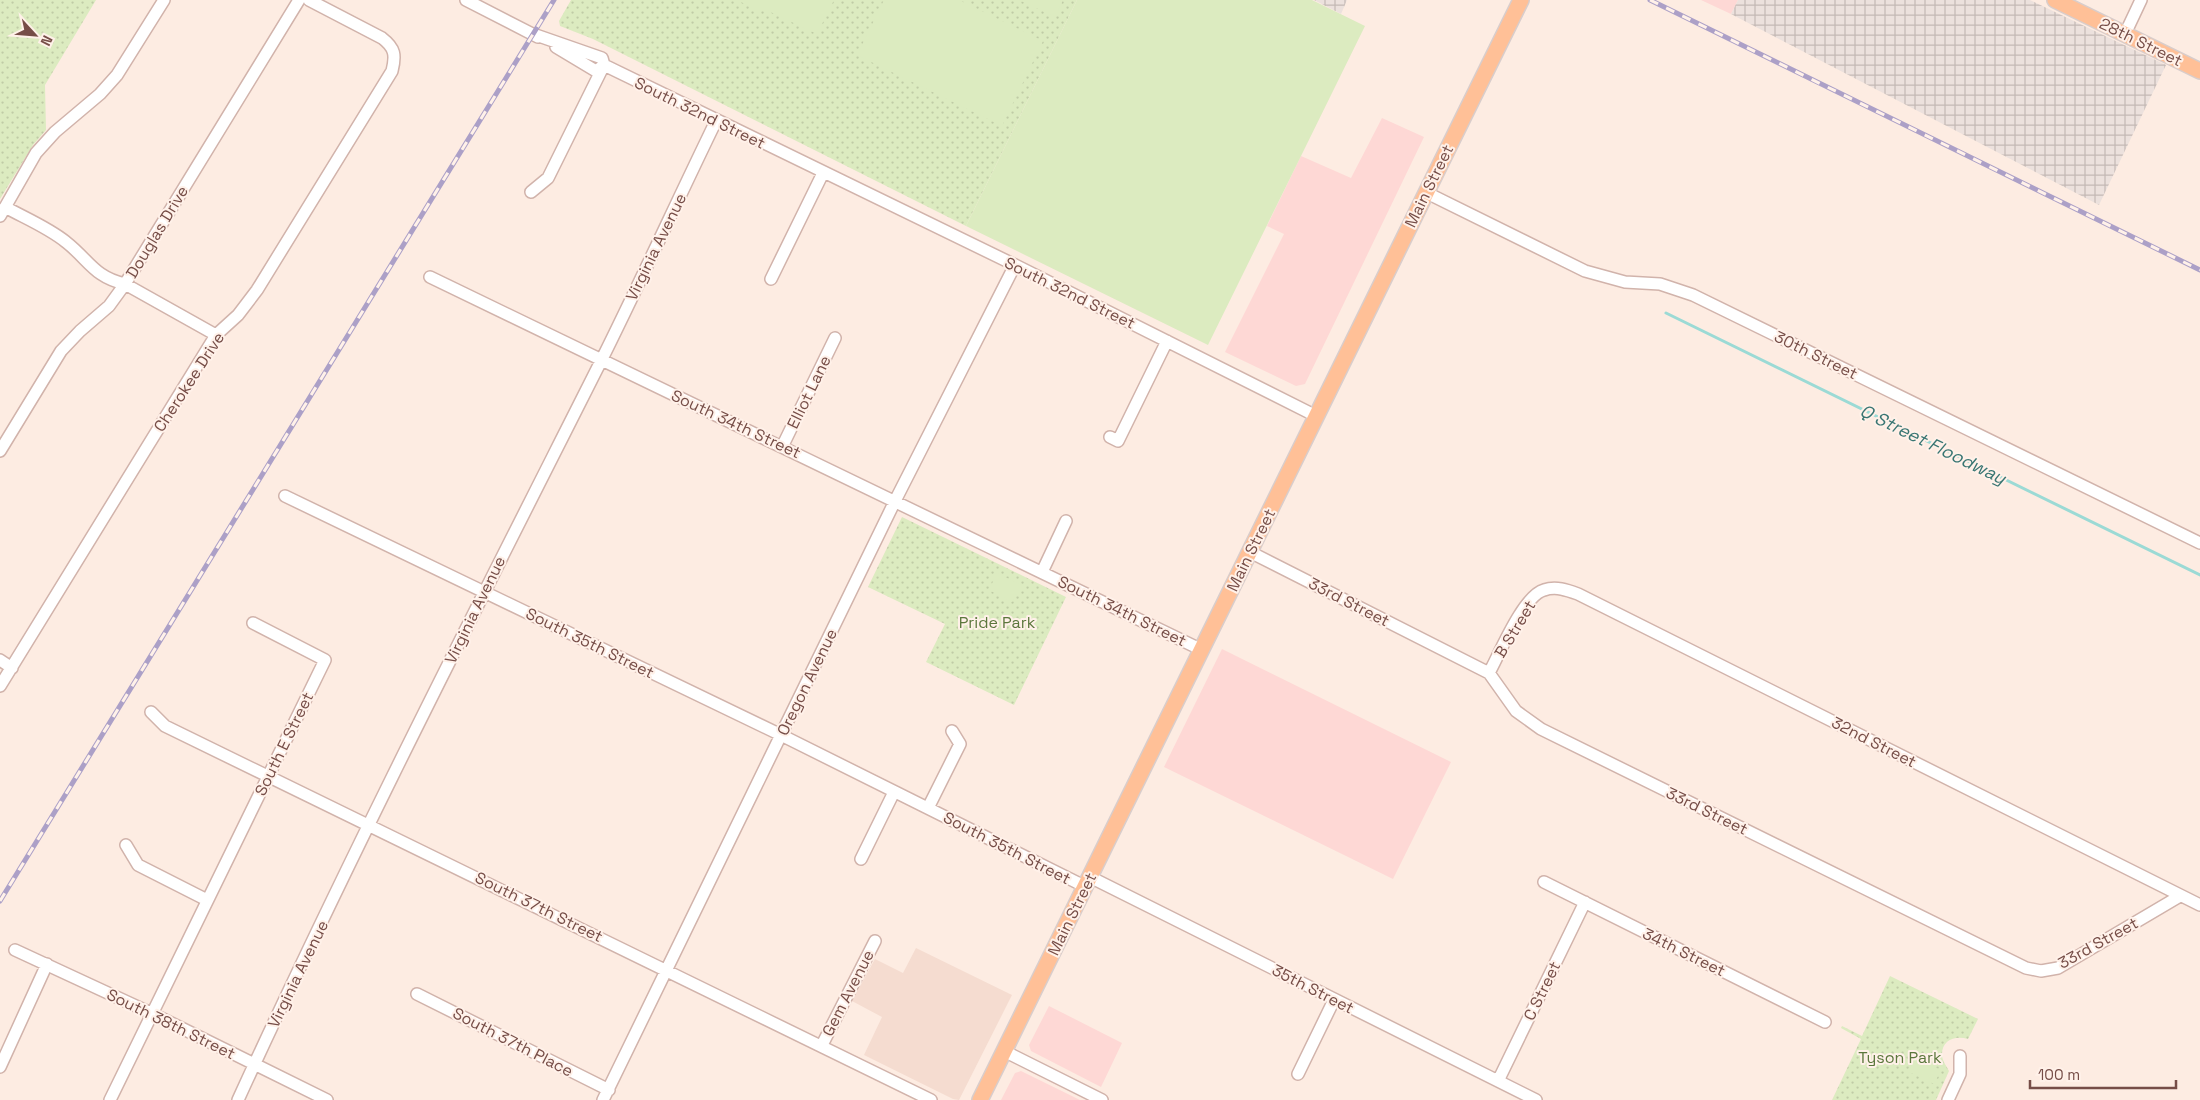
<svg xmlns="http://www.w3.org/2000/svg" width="2200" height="1100" viewBox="0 0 2200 1100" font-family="'Space Grotesk',sans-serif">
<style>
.residential{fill:#f5dcd0}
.commercial{fill:#fed8d5}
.industrial{fill:url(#industrial-grid)}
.green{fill:url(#green-dots)}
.pitch{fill:#dcebc0}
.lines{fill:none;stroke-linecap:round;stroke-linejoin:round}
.stream{stroke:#9bdad5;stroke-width:3}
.minor-casing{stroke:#d1b3ab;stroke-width:14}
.major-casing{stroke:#d9cdcb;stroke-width:18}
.minor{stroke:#fff;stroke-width:11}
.major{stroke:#ffc097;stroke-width:15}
.rail-casing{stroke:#aca0c7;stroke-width:5}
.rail{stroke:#fff1e9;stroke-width:3;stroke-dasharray:9;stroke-linecap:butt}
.labels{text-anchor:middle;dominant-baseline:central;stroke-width:4;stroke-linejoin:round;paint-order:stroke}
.street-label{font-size:16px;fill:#764d47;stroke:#fff1e9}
.park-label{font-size:16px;fill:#5b773c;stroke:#fff1e9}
.water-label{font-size:18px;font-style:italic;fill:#387572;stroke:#fff1e9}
</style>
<defs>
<pattern id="industrial-grid" width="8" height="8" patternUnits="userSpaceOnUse" patternTransform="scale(1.25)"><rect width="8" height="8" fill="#ece1dd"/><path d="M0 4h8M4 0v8" fill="none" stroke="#c4b9b5"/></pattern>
<pattern id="green-dots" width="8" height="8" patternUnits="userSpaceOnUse" patternTransform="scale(1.25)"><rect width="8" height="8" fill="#dcebc0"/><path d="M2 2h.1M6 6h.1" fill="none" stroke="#c0cba6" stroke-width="1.8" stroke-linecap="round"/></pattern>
</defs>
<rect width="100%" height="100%" fill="#fdece2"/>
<path class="residential" d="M916,948L1012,995L959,1100L953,1099L864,1055L882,1017L852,1001L875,959L903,973Z"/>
<path class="commercial" d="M1701,0H1738L1731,14Z
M1382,118L1424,137L1305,384L1296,386L1225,352L1284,234L1267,226L1301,156L1351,178Z
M1222,649L1451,762L1393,879L1164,767Z
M1049,1006L1122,1043L1101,1087L1031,1051L1029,1045Z
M1021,1071L1080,1100H1001L1015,1073Z"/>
<path class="industrial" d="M1314,0H1347L1341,14Z
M1738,0H2030L2166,65L2099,205L1731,14Z"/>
<path class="green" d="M0,0H96L45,85L46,130L33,145L0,199Z
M571,0H1077L966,226L593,39L560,26L559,21Z
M902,517L1066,597L1014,705L926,662L945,624L868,587Z
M1890,976L1978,1019L1968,1039C1955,1035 1941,1040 1942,1056C1943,1062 1947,1067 1949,1071L1936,1100H1832L1861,1039L1841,1028L1842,1026L1862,1036Z"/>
<path class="pitch" d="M737,0H834L817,34L762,8L759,11Z
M884,0H959L1043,41L1002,126L857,55Z
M1019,0H1063L1055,17Z
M1077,0H1312L1365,26L1208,345L966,226Z
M997,573L1021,585L1012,602L989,590Z
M1915,1058L1941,1070L1934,1084L1909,1072Z"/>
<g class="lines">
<path class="stream" d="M1666,313L2200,575"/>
<g class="minor-casing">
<path id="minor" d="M466,0L538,37
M533,34L602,58L604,65L1015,265L1316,416
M2125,34L2141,0
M556,47L596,71L604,65
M531,192L548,178L604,65
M1425,192L1585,271L1625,282L1660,284L1693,295L2200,543
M5,207C25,218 49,228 66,242C89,260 94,277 125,284L216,335
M0,216L36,153L55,132L100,94L117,75L164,0
M430,277L1202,650
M771,279L823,173
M1110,437L1118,441L1167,341
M783,445L835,338
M0,451L61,351L80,331L109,306L125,284L299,0
M285,496L781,735L1086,887
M1250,552L1489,673L1516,711L1541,729L2026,968L2041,971L2058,968L2180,896
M1042,572L1066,521
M0,660L12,668
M1489,673C1500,653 1523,596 1544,590C1556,586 1567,590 1578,594L2200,905
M0,686L216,335L238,315L257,290L392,71C396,55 395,48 382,38L309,0
M151,712L165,726L931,1100
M928,808L960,744L952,731
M126,845L138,865L207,900
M861,859L894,792
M1090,877L1536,1100
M1544,882L1825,1022
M15,950L151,1013L327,1100
M417,994L609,1090
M822,1045L875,941
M1004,1051L1102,1100
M0,1067L47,964
M1298,1074L1334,1000
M1498,1081L1585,902
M110,1100L325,660L253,623
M238,1100C352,851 477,607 600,363C640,283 677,201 716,121
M603,1100L895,501L1015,265
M1948,1100L1960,1074V1056"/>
</g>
<g class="major-casing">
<path id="major" d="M2055,0L2200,71
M980,1100L1521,0"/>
</g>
<use href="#minor" class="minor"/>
<use href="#major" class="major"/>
<g class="rail-casing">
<path id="rail" d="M1650,0L2200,270
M0,901L554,0"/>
</g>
<use href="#rail" class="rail"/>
</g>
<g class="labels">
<g class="street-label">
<text transform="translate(2141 42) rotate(26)">28th Street</text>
<text transform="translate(700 113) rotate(26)">South 32nd Street</text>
<text transform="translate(1429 186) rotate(-64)">Main Street</text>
<text transform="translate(157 232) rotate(-59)">Douglas Drive</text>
<text transform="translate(656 247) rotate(-64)">Virginia Avenue</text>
<text transform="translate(1070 293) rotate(26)">South 32nd Street</text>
<text transform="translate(1816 355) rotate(26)">30th Street</text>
<text transform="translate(189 382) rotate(-57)">Cherokee Drive</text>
<text transform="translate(809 392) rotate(-64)">Elliot Lane</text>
<text transform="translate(736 424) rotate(25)">South 34th Street</text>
<text transform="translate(1251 550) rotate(-64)">Main Street</text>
<text transform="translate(1349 602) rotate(27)">33rd Street</text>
<text transform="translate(475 610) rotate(-64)">Virginia Avenue</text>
<text transform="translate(1122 611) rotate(26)">South 34th Street</text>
<text transform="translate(1515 629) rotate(-59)">B Street</text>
<text transform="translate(590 643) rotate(26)">South 35th Street</text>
<text transform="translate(807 682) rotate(-64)">Oregon Avenue</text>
<text transform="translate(1874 742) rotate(27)">32nd Street</text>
<text transform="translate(284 744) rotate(-64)">South E Street</text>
<text transform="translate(1707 811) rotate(26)">33rd Street</text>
<text transform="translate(1007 848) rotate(27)">South 35th Street</text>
<text transform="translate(539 907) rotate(26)">South 37th Street</text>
<text transform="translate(1072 914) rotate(-64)">Main Street</text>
<text transform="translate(2098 943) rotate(-29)">33rd Street</text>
<text transform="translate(1684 952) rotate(26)">34th Street</text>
<text transform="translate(298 974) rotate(-64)">Virginia Avenue</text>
<text transform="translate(1313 989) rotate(27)">35th Street</text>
<text transform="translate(1542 991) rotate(-64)">C Street</text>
<text transform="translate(848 993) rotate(-63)">Gem Avenue</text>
<text transform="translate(171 1024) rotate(26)">South 38th Street</text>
<text transform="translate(513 1042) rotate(27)">South 37th Place</text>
</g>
<g class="park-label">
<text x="997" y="622">Pride Park</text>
<text x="1900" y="1057">Tyson Park</text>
</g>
<g class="water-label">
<text transform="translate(1933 444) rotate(26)">Q Street Floodway</text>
</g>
</g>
<g transform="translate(35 35) rotate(116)" stroke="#fff1e9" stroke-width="4" paint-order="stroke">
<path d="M0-4L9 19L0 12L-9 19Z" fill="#764d47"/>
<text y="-8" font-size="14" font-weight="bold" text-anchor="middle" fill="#764d47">N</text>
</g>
<path d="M2030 1080v8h146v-8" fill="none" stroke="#764d47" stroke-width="2.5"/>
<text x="2038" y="1080" font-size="15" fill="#764d47" stroke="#fff1e9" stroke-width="4" paint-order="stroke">100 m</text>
</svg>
